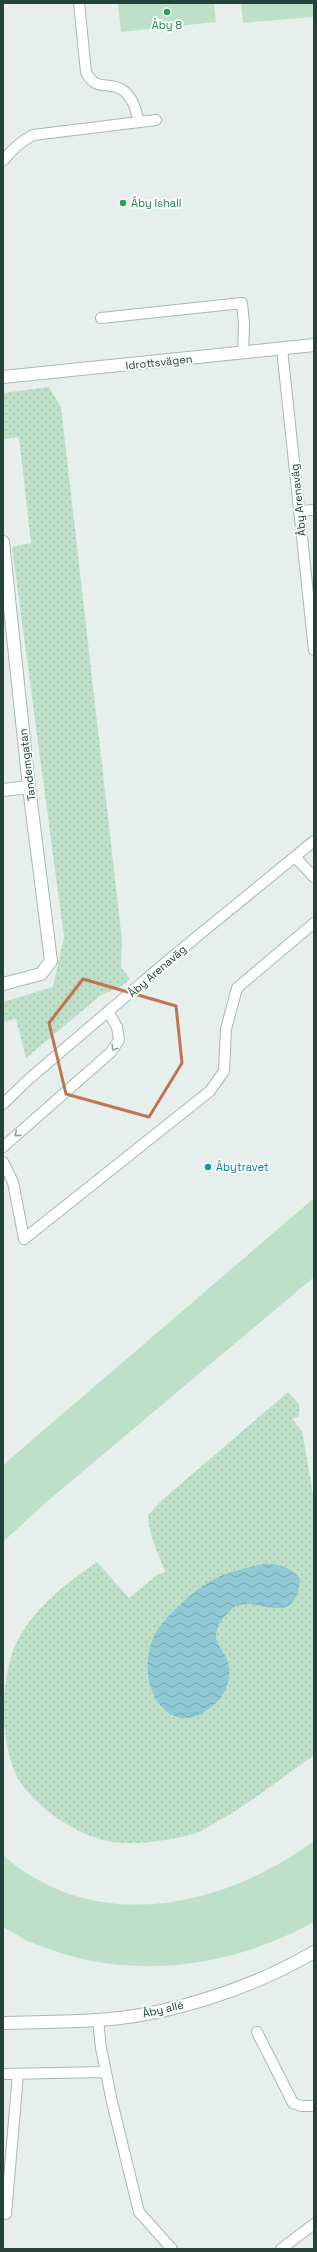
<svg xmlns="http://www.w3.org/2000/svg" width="317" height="2252" viewBox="0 0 317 2252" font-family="'Space Grotesk',sans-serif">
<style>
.grass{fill:url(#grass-dots)}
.garden{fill:#bfe0c8}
.water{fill:url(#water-waves)}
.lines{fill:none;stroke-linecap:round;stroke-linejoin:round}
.service-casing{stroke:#a8b8b2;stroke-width:12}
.minor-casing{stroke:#a8b8b2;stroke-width:14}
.service{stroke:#fff;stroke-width:10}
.minor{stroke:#fff;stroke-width:12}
.oneway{stroke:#92a09c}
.marked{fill:none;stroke:#c07456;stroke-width:3;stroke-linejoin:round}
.leisure-dot{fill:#2e9e5b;stroke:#f7fbf9;stroke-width:1.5}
.culture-dot{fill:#0f9aa8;stroke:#f7fbf9;stroke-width:1.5}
.labels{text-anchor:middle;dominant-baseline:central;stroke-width:4;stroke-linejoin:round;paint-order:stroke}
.leisure-label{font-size:11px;fill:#27864d;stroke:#f7fbf9}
.street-label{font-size:11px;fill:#24423a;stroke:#f7fbf9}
.culture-label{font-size:11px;fill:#0d838f;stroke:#f7fbf9;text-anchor:start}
</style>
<defs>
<pattern id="grass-dots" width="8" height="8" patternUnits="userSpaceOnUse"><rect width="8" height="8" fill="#bfe0c8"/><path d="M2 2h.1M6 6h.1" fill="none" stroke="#a4c1ad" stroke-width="1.8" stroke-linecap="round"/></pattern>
<pattern id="water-waves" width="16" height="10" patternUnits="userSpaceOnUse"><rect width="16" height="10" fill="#8ec9d4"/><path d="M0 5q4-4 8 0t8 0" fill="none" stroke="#74a5ad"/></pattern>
</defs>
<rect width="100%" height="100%" fill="#e6efeb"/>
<path class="grass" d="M49,387L61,407L122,940L121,967L130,979L122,986L101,995L26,1058L16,1019L3,1022V1002L53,987L64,937L12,547L31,543L19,437L4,439L3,393Z
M288,1392L299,1404V1416L292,1419L302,1431L314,1500V1755C283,1777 253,1801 220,1820C212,1824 204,1831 196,1833C169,1841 130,1847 103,1840C72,1832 33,1805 17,1777C0,1741 0,1685 14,1648C30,1611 65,1584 97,1562L129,1598L157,1575L165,1572C158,1553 149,1536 148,1515L161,1501Z"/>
<path class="garden" d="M118,3H214L216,22L121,32Z
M241,3H314V17L243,23Z
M314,1198V1277L43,1505L3,1542V1465Z
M314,1841V1922C228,1969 127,1982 35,1944C24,1940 14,1933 3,1927V1855C94,1936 223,1908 314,1841Z"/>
<path class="water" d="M263,1564C278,1564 290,1566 300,1579C296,1635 250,1589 231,1610C224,1616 216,1626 216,1636C216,1643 223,1651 226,1657C233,1672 228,1691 217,1702C169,1749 130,1682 156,1632C165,1617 191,1593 206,1584C222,1573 244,1569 263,1564Z"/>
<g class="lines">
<g class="service-casing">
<path id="service" d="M79,3L86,72C96,92 106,81 121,89C133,96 136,110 139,122
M3,161C12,149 20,142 33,135L156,120
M101,318L242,303L244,324L243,353
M282,349L314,650
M299,511L314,510
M295,857L314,877
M3,1104L30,1078L172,957L314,841
M3,1147L111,1052L119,1040L117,1027L109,1013
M3,1162L13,1182L24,1239L210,1091L224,1071L226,1029L237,988L314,923
M98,2020L101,2048L112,2102L139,2212L172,2249
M257,2032L293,2103L301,2106H314
M3,2074L106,2072
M6,2214L18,2074
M281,2249L314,2224"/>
</g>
<g class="minor-casing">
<path id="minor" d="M3,377L314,345
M3,542L29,787L51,961L41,974L3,984
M3,790L29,787
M3,2023C34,2022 66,2022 97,2020C168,2016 253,1988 314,1952"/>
</g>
<use href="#service" class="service"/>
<use href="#minor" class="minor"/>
</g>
<defs><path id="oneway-chevron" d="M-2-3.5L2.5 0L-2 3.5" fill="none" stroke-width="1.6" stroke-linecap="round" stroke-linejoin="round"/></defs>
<g class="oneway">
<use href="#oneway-chevron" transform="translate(114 1048) rotate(124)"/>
<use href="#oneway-chevron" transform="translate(17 1134) rotate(139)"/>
</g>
<path class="marked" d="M83,979L176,1006L182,1063L149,1117L66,1094L49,1023Z"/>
<g class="leisure-dot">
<circle cx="167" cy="12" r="4"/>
<circle cx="123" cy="203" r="4"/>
</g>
<circle class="culture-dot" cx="208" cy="1167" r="4"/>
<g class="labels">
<g class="leisure-label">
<text x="167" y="25">Åby 8</text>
<text x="131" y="203" text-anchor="start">Åby Ishall</text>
</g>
<g class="street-label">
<text transform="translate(159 362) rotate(-6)">Idrottsvägen</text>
<text transform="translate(298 500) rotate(-96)">Åby Arenaväg</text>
<text transform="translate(27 765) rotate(-97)">Tandemgatan</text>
<text transform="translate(157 971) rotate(-41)">Åby Arenaväg</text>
<text transform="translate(163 2009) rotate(-13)">Åby allé</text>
</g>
<g class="culture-label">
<text x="216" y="1167">Åbytravet</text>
</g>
</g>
<rect width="317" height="2252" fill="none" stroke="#24423a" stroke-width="8"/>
</svg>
